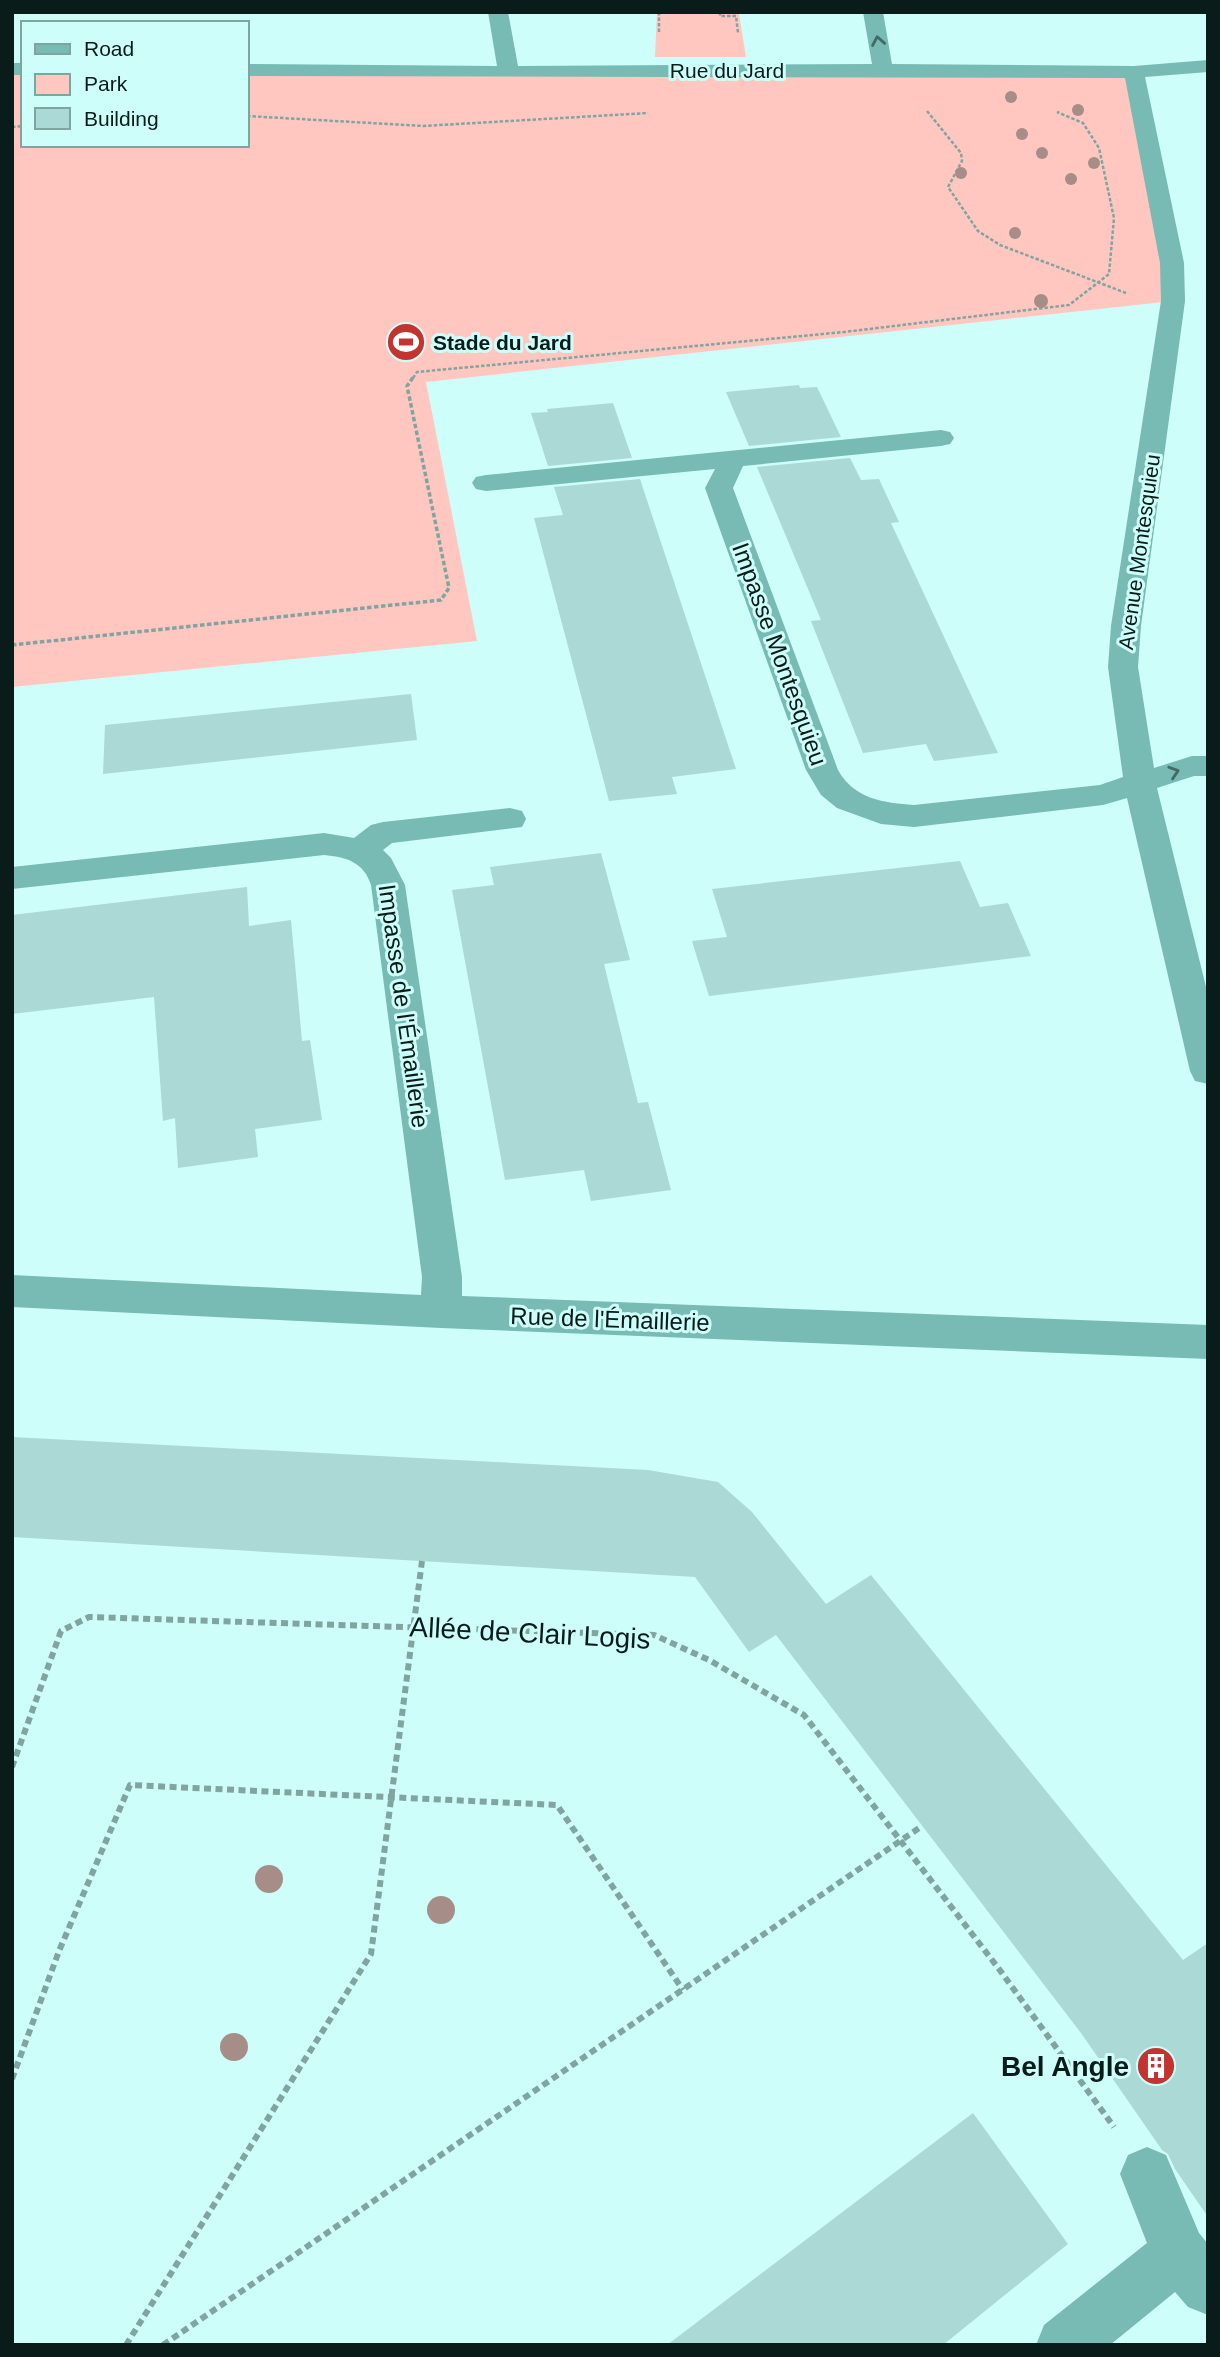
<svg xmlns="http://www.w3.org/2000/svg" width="1220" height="2357" viewBox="0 0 1220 2357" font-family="Helvetica,sans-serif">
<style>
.green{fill:#ffc7c0}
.building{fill:#abd9d5}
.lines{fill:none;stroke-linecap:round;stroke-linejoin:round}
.path-far2{stroke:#80a4a0;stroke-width:2.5;stroke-dasharray:3.5 2;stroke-linecap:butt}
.path-far1{stroke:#80a4a0;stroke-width:3.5;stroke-dasharray:4.5 2.5;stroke-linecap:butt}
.path{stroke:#80a4a0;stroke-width:6;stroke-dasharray:7 4.5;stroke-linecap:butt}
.minor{fill:#78bab4;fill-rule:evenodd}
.tree{fill:#a68d87}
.oneway{stroke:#416b67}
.labels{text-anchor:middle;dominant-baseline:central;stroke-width:6;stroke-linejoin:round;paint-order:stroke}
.far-street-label{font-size:21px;fill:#0a1c1a;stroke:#cefef9}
.far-poi-label{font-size:21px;font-weight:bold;fill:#0a1c1a;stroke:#cefef9;text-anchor:start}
.street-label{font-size:24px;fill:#0a1c1a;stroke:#cefef9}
.near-street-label{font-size:28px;fill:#0a1c1a;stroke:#cefef9}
.near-poi-label{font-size:28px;font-weight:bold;fill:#0a1c1a;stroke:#cefef9;text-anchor:end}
</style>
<rect width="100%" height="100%" fill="#cefef9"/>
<path class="green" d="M657,12L739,14L746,57H655Z
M12,69H23V145H247V70L1134,72L1173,301L426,382L477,641L12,687Z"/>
<path class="building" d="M799,385L800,388L817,387L841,437L749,446L726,392Z
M613,403L632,458L548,466L531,413L548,412L547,409Z
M850,458L861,480L879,479L899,522L891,523L998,753L934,761L926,744L863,753L811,621L821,620L757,467Z
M640,479L736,769L672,777L677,794L609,801L534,518L563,515L554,487Z
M411,694L417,740L103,774L105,725Z
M601,853L630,960L604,964L638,1103L648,1102L671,1190L591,1201L584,1170L505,1180L452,890L494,885L490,867Z
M960,861L980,907L1008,903L1031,956L709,996L692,941L727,937L712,889Z
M247,887L249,926L291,920L302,1041L310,1040L322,1120L255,1129L258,1157L178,1168L175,1118L163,1121L154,997L12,1014V915Z
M12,1437L648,1470L718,1482L752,1512L826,1604L871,1575L1183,1960L1208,1943V2217L1175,2169L1168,2154L1162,2150L1081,2033L776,1635L749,1652L695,1577L12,1537Z
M973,2113L1068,2244L943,2345H667Z"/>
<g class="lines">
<path class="path-far2" d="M659,12V32
M720,12V16H736L738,33
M927,111L961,153L962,161L948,187L978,231L1000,245L1126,293
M247,116L423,126L648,113
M12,127L23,126
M413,378L417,372L844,332L1069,305L1109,274L1114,218L1099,148L1083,123L1057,112"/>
<path class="path-far1" d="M12,645L441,600L449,588L407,386L414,376"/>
<path class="path" d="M12,1767L61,1631L89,1617L654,1635L709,1660L804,1715L999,1969L1114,2127
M12,2079L59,1951L130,1785L557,1805L683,1990
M126,2345L371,1954L422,1561
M163,2345L922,1826"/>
<path class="minor" d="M488,12H508L518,66L872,64L863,12H883L892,64L1134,66L1208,60V72L1145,77L1184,263L1185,301L1141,626L1138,667L1154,768L1192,756H1208V776H1194L1157,788L1208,995V1084L1195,1081L1190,1071L1127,798L1103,805L914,827L881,824L837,808L821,795L806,770L705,488L715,469L486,491L476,489L472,483L476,477L486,475L941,430L950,432L954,438L950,444L941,446L743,466L733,488L838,770C854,799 884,803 914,805L1100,785L1123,777L1108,667L1111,626L1161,301L1160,263L1125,78L247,76V64L497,66Z
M12,63H23V75H12Z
M510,808L522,811L526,819L522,827L392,843L383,850L391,858L405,885L462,1277V1296L1208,1325V1359L441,1328L12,1307V1275L421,1295L422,1277L371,885C364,862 346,857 324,855L12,889V867L324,833L354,838L371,825L383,822Z
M1147,2147L1166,2155L1199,2233L1208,2244V2315L1188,2307L1175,2292L1110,2345H1036L1044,2325L1147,2243L1120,2174L1128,2155Z"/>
</g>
<g class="tree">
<circle cx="1011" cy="97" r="6"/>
<circle cx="1078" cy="110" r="6"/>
<circle cx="1022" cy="134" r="6"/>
<circle cx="1042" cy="153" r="6"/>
<circle cx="1094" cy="163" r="6"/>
<circle cx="961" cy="173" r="6"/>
<circle cx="1071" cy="179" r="6"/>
<circle cx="1015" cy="233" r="6"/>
<circle cx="1041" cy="301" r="7"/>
<circle cx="269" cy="1879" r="14"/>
<circle cx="441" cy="1910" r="14"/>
<circle cx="234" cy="2047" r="14"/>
</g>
<defs><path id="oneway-chevron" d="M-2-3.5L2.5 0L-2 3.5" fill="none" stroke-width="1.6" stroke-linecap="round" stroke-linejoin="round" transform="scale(1.75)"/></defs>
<g class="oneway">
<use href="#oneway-chevron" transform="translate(878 41) rotate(-100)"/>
<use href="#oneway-chevron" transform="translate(1174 772) rotate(-18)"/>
</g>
<defs>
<g id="stadium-disc" transform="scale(2.0125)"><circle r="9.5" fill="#c33430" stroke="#cefef9"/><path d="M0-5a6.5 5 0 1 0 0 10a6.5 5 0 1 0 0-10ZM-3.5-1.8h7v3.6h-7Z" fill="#fff"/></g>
<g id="building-disc" transform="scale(2.0125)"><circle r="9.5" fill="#c33430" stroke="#cefef9"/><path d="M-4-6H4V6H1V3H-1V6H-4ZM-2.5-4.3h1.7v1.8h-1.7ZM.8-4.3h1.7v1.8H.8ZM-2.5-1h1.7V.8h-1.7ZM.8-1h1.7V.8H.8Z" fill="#fff"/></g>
</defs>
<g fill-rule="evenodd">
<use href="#stadium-disc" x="406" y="342"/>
<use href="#building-disc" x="1156" y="2066"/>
</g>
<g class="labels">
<g class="far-street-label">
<text x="727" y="70">Rue du Jard</text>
<text transform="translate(1139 552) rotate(-82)">Avenue Montesquieu</text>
</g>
<g class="far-poi-label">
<text x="433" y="342">Stade du Jard</text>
</g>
<g class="street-label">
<text transform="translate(780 654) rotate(70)">Impasse Montesquieu</text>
<text transform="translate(404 1006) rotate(82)">Impasse de l'Émaillerie</text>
<text transform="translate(610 1319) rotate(2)">Rue de l'Émaillerie</text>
</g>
<g class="near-street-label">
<text transform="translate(530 1633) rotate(3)">Allée de Clair Logis</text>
</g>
<g class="near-poi-label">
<text x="1129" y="2066">Bel Angle</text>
</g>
</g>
<rect width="1220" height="2357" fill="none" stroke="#0a1c1a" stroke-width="28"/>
<rect x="21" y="21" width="228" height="126" fill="#cefef9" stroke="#80a4a0" stroke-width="2"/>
<rect x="35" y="44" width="35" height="10" fill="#78bab4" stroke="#80a4a0" stroke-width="2"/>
<text x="84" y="56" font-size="21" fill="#0a1c1a">Road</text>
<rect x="35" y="74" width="35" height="21" fill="#ffc7c0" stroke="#80a4a0" stroke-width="2"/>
<text x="84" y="91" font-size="21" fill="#0a1c1a">Park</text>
<rect x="35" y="108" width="35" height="21" fill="#abd9d5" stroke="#80a4a0" stroke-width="2"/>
<text x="84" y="126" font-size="21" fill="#0a1c1a">Building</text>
</svg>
